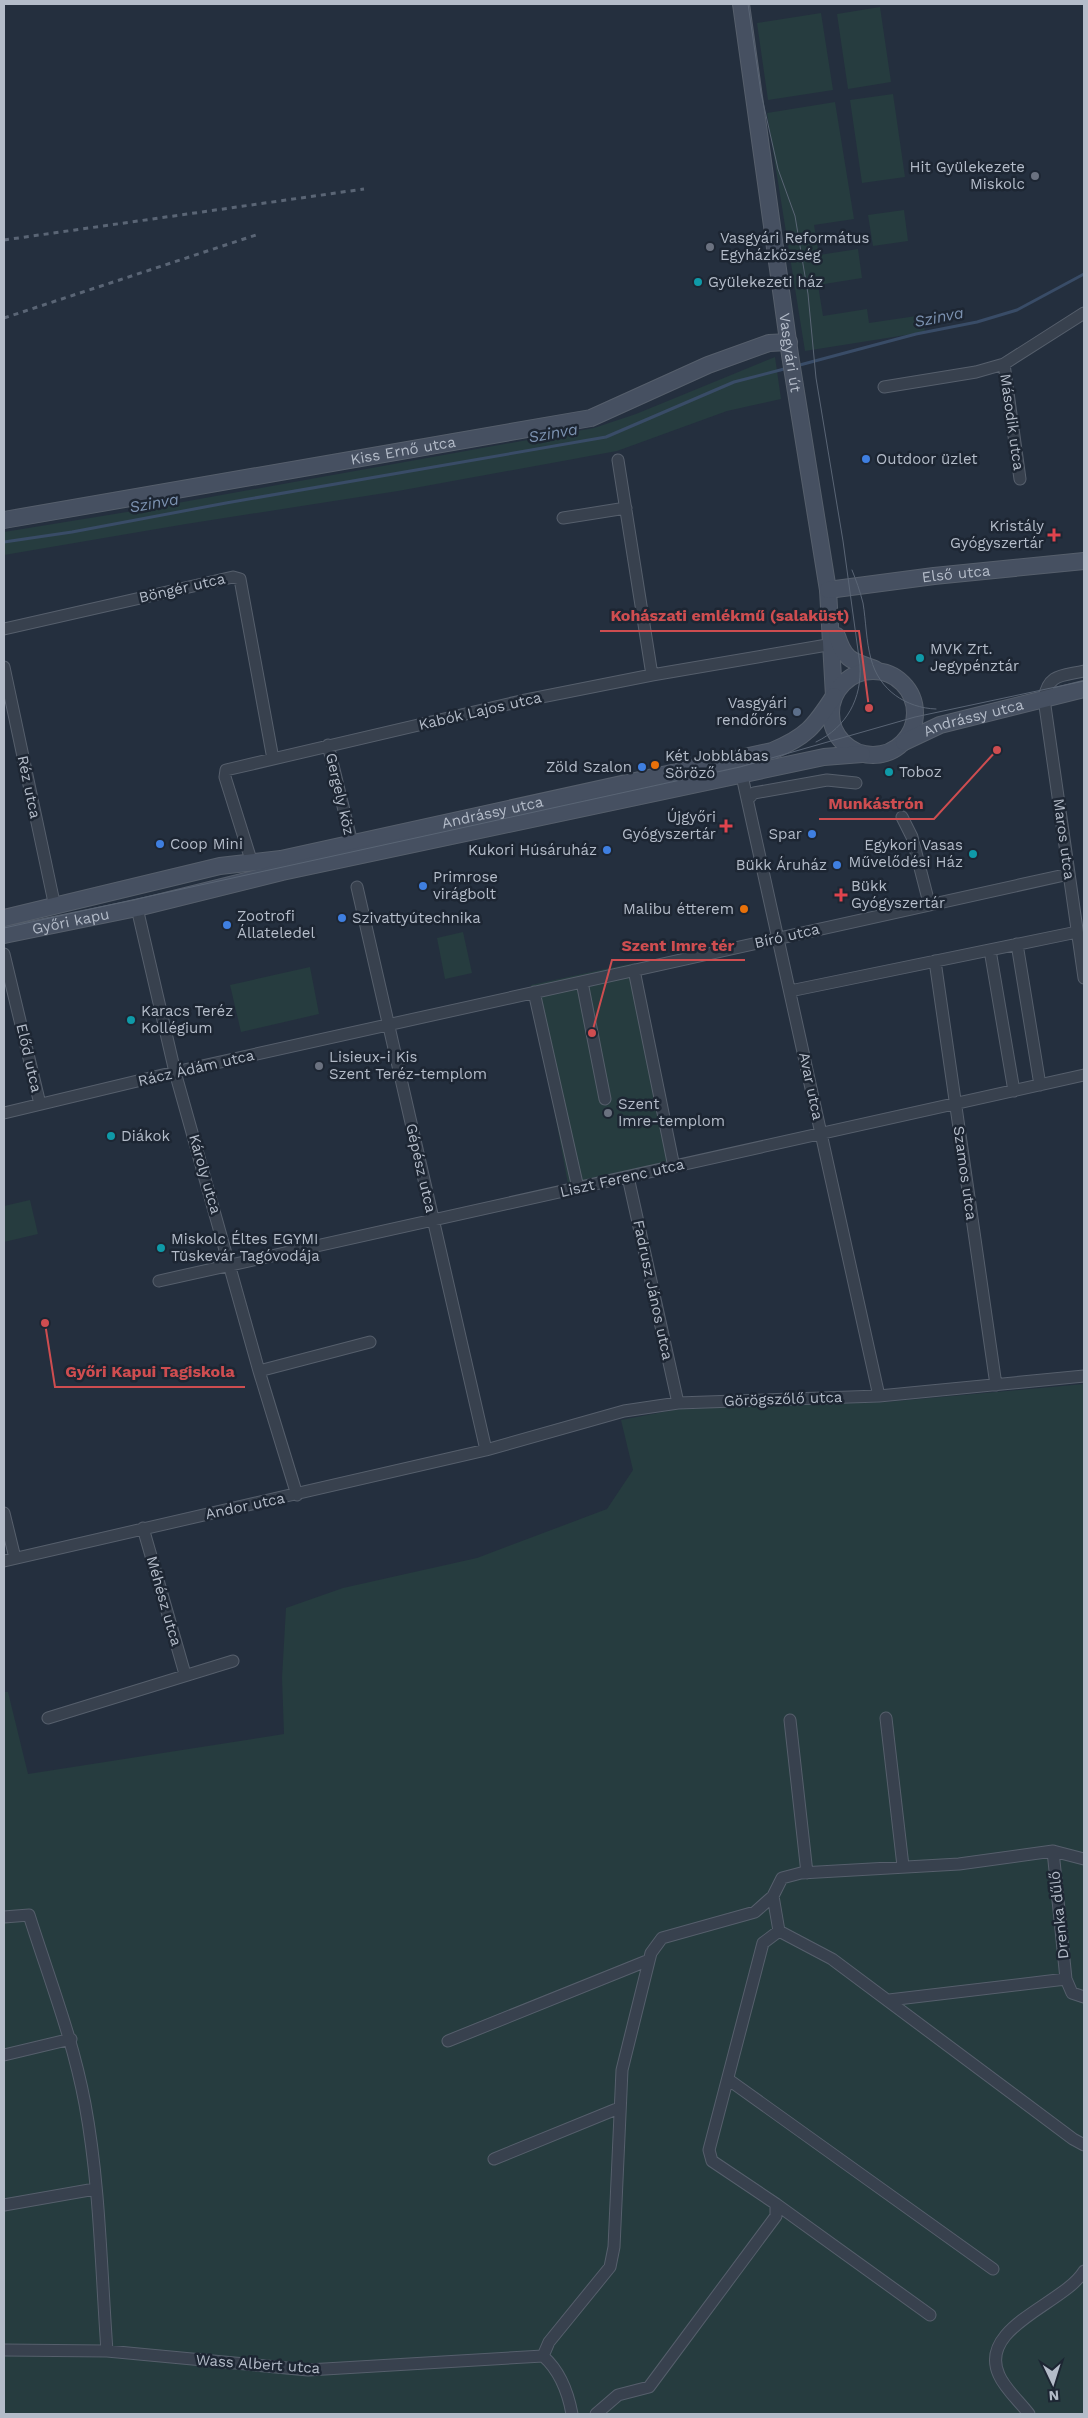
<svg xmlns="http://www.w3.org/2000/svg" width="1088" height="2418" viewBox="0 0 1088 2418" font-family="'Work Sans',sans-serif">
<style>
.green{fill:#263c3f}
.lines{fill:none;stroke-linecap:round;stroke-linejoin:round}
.stream{stroke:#394c67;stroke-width:3}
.street-casing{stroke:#565f6c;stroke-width:13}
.secondary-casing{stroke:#565f6c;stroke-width:18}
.street{stroke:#38414e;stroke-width:11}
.secondary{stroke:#465061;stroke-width:16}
.tram{stroke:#5a6575;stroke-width:1}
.rail{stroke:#5a6575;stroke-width:3;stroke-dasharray:5 5;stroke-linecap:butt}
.worship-dot{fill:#6b7280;stroke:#1d2633;stroke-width:2}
.culture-dot{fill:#0f9aa8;stroke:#1d2633;stroke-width:2}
.shop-dot{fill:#3f7fe0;stroke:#1d2633;stroke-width:2}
.health-dot{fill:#e0444e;stroke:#1d2633;stroke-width:2}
.service-dot{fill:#5c6f8a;stroke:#1d2633;stroke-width:2}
.food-dot{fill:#e8710a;stroke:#1d2633;stroke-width:2}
.labels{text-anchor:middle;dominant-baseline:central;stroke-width:5;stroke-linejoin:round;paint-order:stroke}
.poi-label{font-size:15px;fill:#b4bcc9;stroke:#1d2633;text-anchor:start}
.street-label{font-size:15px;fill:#b4bcc9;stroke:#1d2633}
.water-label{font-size:16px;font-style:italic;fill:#7c92b1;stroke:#1d2633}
.leader{fill:none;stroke:#ce4d50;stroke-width:2}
.callout-dot{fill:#ce4d50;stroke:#1d2633;stroke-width:2}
.callout-label{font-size:16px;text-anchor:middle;font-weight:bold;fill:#ce4d50;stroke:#1d2633;stroke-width:5;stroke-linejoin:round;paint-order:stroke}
</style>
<rect width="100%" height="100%" fill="#242f3e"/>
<path class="green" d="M880,7L891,82L848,89L837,14Z
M821,13L833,90L768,100L757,23Z
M893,94L905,177L862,183L850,100Z
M835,102L854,219L814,225L819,255L858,249L862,278L818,285L823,316L867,309L869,323L923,315L925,332L805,351L767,113Z
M904,210L908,241L873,246L868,215Z
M775,357L781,399L727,411L617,451L398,491L186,524L4,555V532L133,511L594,428L636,414Z
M463,932L472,973L445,979L437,938Z
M633,963L668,1163L568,1184L531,985Z
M310,967L319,1014L241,1032L230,985Z
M30,1200L38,1234L4,1242V1206Z
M1084,1384V2414H4V1692H8L28,1774L284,1734L282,1678L286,1608L343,1588L477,1558L607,1509L633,1470L621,1420L679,1409L886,1402Z"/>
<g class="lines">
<path class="stream" d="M796,366L916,334L977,322L1017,310L1084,274
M4,542L72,532L226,503L606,437L734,382L788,368"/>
<g class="street-casing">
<path id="street" d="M1004,364L1020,479
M884,387L976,372L1004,364L1084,313
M618,460L652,675
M563,518L626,508
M4,629L233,577L240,579L273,759
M4,667L55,907
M1084,671C1063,676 1048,673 1044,699L1084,978
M328,745L352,843
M742,776L879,1396
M748,799L754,793L827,780L856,783
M902,817L912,837L929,903
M252,863L225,777L226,770L521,701L652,675L833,644
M357,887L486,1450
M137,908L175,1072L259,1371L297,1495
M1017,944L1040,1085
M990,950L1014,1091
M4,954L40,1104
M935,961L996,1385
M634,970L674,1167
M582,982L605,1099
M790,991L1077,932
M534,992L578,1188
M4,1113L175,1072L1069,874
M628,1177L678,1403
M159,1281L1084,1075
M259,1371L370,1342
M4,1513L15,1558
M143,1528L185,1674
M4,1561L486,1450L624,1411L678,1403L879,1396L1084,1376
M48,1718L233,1661
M886,1718L903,1866
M790,1720L807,1873
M1053,1851L1066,1979L1072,1993L1084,1997
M4,1917L29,1915C49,1978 73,2039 85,2104C100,2185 101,2269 107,2351
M779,1931L773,1896L782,1878L801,1873L959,1864L1053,1851L1084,1859
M889,2000L1066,1979
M448,2041L649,1960
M4,2055L71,2039
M729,2080L993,2269
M494,2159L619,2108
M776,2204L930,2315
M4,2205L95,2189
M4,2350L107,2351L308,2370L543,2356
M543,2356L549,2342L610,2267L614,2247L622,2070L651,1953L662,1938L755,1912L773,1896
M543,2356C560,2371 568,2392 572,2414
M596,2414L618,2395L649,2387L776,2216V2204L712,2161L709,2150L763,1943L779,1931L832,1959L1073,2139L1084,2145
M1029,2414C1020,2402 1005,2389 999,2375C977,2327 1064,2304 1084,2271"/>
</g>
<g class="secondary-casing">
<g id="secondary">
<path id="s1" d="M741,4L790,355L828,590L834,696"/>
<path id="s2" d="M4,520L591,418L708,365L769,343L789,342"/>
<path id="s3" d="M828,590L934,576L1084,561"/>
<path d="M837,636C845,661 852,661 875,669"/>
<circle cx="873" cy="713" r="42"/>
<path id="s4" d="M904,742L940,725L1084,689"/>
<path id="s5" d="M4,918L220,866L281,859L772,751C806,737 814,727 834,696"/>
<path id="s6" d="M4,935L137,908L282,872L824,757L862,754"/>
</g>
</g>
<use href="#street" class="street"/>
<use href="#secondary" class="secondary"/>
<path class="tram" d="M748,4L761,93L778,169L795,216L808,294L816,378L843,541L860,665C862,698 847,727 816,742
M852,570C856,580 860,591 863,603C866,621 866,641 871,659C879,690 906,708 936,709
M4,928L740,767L915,717L1084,681"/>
<path class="rail" d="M4,240L364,189
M4,318L259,234"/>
</g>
<g class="worship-dot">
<circle cx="1035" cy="176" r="5"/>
<circle cx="710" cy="247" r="5"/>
<circle cx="319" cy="1066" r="5"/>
<circle cx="608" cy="1113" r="5"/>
</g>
<g class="culture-dot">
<circle cx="698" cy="282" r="5"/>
<circle cx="920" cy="658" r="5"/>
<circle cx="889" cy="772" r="5"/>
<circle cx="973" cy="854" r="5"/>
<circle cx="131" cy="1020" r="5"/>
<circle cx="111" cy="1136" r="5"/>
<circle cx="161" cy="1248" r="5"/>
</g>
<g class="shop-dot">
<circle cx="866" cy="459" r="5"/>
<circle cx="642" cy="767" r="5"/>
<circle cx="812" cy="834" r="5"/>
<circle cx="160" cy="844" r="5"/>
<circle cx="607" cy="850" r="5"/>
<circle cx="837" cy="865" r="5"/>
<circle cx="423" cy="886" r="5"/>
<circle cx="342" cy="918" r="5"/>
<circle cx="227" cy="925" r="5"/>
</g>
<g class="health-dot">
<path d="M1051.5 527.5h5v5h5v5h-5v5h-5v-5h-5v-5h5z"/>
<path d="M723.5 818.5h5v5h5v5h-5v5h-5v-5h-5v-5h5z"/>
<path d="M838.5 887.5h5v5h5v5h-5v5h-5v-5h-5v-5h5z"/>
</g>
<circle class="service-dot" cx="797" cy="712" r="5"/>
<g class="food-dot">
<circle cx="655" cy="765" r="5"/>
<circle cx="744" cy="909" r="5"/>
</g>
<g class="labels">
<g class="poi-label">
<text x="1025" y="167" text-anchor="end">Hit Gyülekezete<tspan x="1025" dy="17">Miskolc</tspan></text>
<text x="720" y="238">Vasgyári Református<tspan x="720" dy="17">Egyházközség</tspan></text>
<text x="708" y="282">Gyülekezeti ház</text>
<text x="876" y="459">Outdoor üzlet</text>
<text x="1044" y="526" text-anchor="end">Kristály<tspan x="1044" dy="17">Gyógyszertár</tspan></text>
<text x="930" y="649">MVK Zrt.<tspan x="930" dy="17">Jegypénztár</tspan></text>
<text x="787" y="703" text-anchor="end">Vasgyári<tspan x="787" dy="17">rendőrőrs</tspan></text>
<text x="665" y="756">Két Jobblábas<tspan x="665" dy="17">Söröző</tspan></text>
<text x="632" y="767" text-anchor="end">Zöld Szalon</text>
<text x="899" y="772">Toboz</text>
<text x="716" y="817" text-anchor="end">Újgyőri<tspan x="716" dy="17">Gyógyszertár</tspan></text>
<text x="802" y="834" text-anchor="end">Spar</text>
<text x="170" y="844">Coop Mini</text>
<text x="963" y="845" text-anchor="end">Egykori Vasas<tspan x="963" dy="17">Művelődési Ház</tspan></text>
<text x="597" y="850" text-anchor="end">Kukori Húsáruház</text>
<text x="827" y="865" text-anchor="end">Bükk Áruház</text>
<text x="433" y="877">Primrose<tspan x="433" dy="17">virágbolt</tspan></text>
<text x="851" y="886">Bükk<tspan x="851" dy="17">Gyógyszertár</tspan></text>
<text x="734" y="909" text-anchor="end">Malibu étterem</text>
<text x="237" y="916">Zootrofi<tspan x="237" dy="17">Állateledel</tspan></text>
<text x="352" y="918">Szivattyútechnika</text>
<text x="141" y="1011">Karacs Teréz<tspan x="141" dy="17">Kollégium</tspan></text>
<text x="329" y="1057">Lisieux-i Kis<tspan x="329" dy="17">Szent Teréz-templom</tspan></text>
<text x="618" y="1104">Szent<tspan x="618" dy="17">Imre-templom</tspan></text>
<text x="121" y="1136">Diákok</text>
<text x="171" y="1239">Miskolc Éltes EGYMI<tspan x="171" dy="17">Tüskevár Tagóvodája</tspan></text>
</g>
<g class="street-label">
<text stroke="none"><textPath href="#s1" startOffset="352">Vasgyári út</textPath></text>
<text transform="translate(1012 422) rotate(82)">Második utca</text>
<text stroke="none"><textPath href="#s2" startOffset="405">Kiss Ernő utca</textPath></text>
<text stroke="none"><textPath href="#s3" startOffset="129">Első utca</textPath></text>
<text transform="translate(182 588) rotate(-13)">Böngér utca</text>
<text transform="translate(480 711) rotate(-13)">Kabók Lajos utca</text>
<text stroke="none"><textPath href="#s4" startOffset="74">Andrássy utca</textPath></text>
<text transform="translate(29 787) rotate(78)">Réz utca</text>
<text transform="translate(340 794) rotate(77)">Gergely köz</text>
<text stroke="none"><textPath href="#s5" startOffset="500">Andrássy utca</textPath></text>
<text transform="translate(1064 839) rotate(82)">Maros utca</text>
<text stroke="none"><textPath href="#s6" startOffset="68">Győri kapu</textPath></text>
<text transform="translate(787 936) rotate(-13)">Bíró utca</text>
<text transform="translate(29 1058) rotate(77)">Előd utca</text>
<text transform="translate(196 1068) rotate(-13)">Rácz Ádám utca</text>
<text transform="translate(811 1086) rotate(78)">Avar utca</text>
<text transform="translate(421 1168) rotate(77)">Gépész utca</text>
<text transform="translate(965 1173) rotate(82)">Szamos utca</text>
<text transform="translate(205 1174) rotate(74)">Károly utca</text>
<text transform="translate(622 1178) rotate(-13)">Liszt Ferenc utca</text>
<text transform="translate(653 1290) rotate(78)">Fadrusz János utca</text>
<text transform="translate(783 1399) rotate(-2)">Görögszőlő utca</text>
<text transform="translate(245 1506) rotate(-12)">Andor utca</text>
<text transform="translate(164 1601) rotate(74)">Méhész utca</text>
<text transform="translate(1059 1915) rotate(-96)">Drenka dűlő</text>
<text transform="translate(258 2364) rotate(4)">Wass Albert utca</text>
</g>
<g class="water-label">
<text transform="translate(939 317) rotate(-11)">Szinva</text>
<text transform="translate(553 433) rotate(-10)">Szinva</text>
<text transform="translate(154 503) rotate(-10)">Szinva</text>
</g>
</g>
<path class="leader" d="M869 708L859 631H600M997 750L934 819H819M592 1033L612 960H745M45 1323L55 1387H245"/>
<g class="callout-dot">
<circle cx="869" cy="708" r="5"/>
<circle cx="997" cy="750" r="5"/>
<circle cx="592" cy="1033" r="5"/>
<circle cx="45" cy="1323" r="5"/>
</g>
<g class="callout-label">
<text x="730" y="621">Kohászati emlékmű (salaküst)</text>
<text x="876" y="809">Munkástrón</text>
<text x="678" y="951">Szent Imre tér</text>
<text x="150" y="1377">Győri Kapui Tagiskola</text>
</g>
<rect width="1088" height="2418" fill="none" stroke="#b4bcc9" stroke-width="10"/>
<g transform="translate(1053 2383) rotate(176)" stroke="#1d2633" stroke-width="4" paint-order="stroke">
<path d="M0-4L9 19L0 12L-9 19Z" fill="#b4bcc9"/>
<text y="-8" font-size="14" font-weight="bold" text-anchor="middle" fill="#b4bcc9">N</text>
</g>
</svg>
